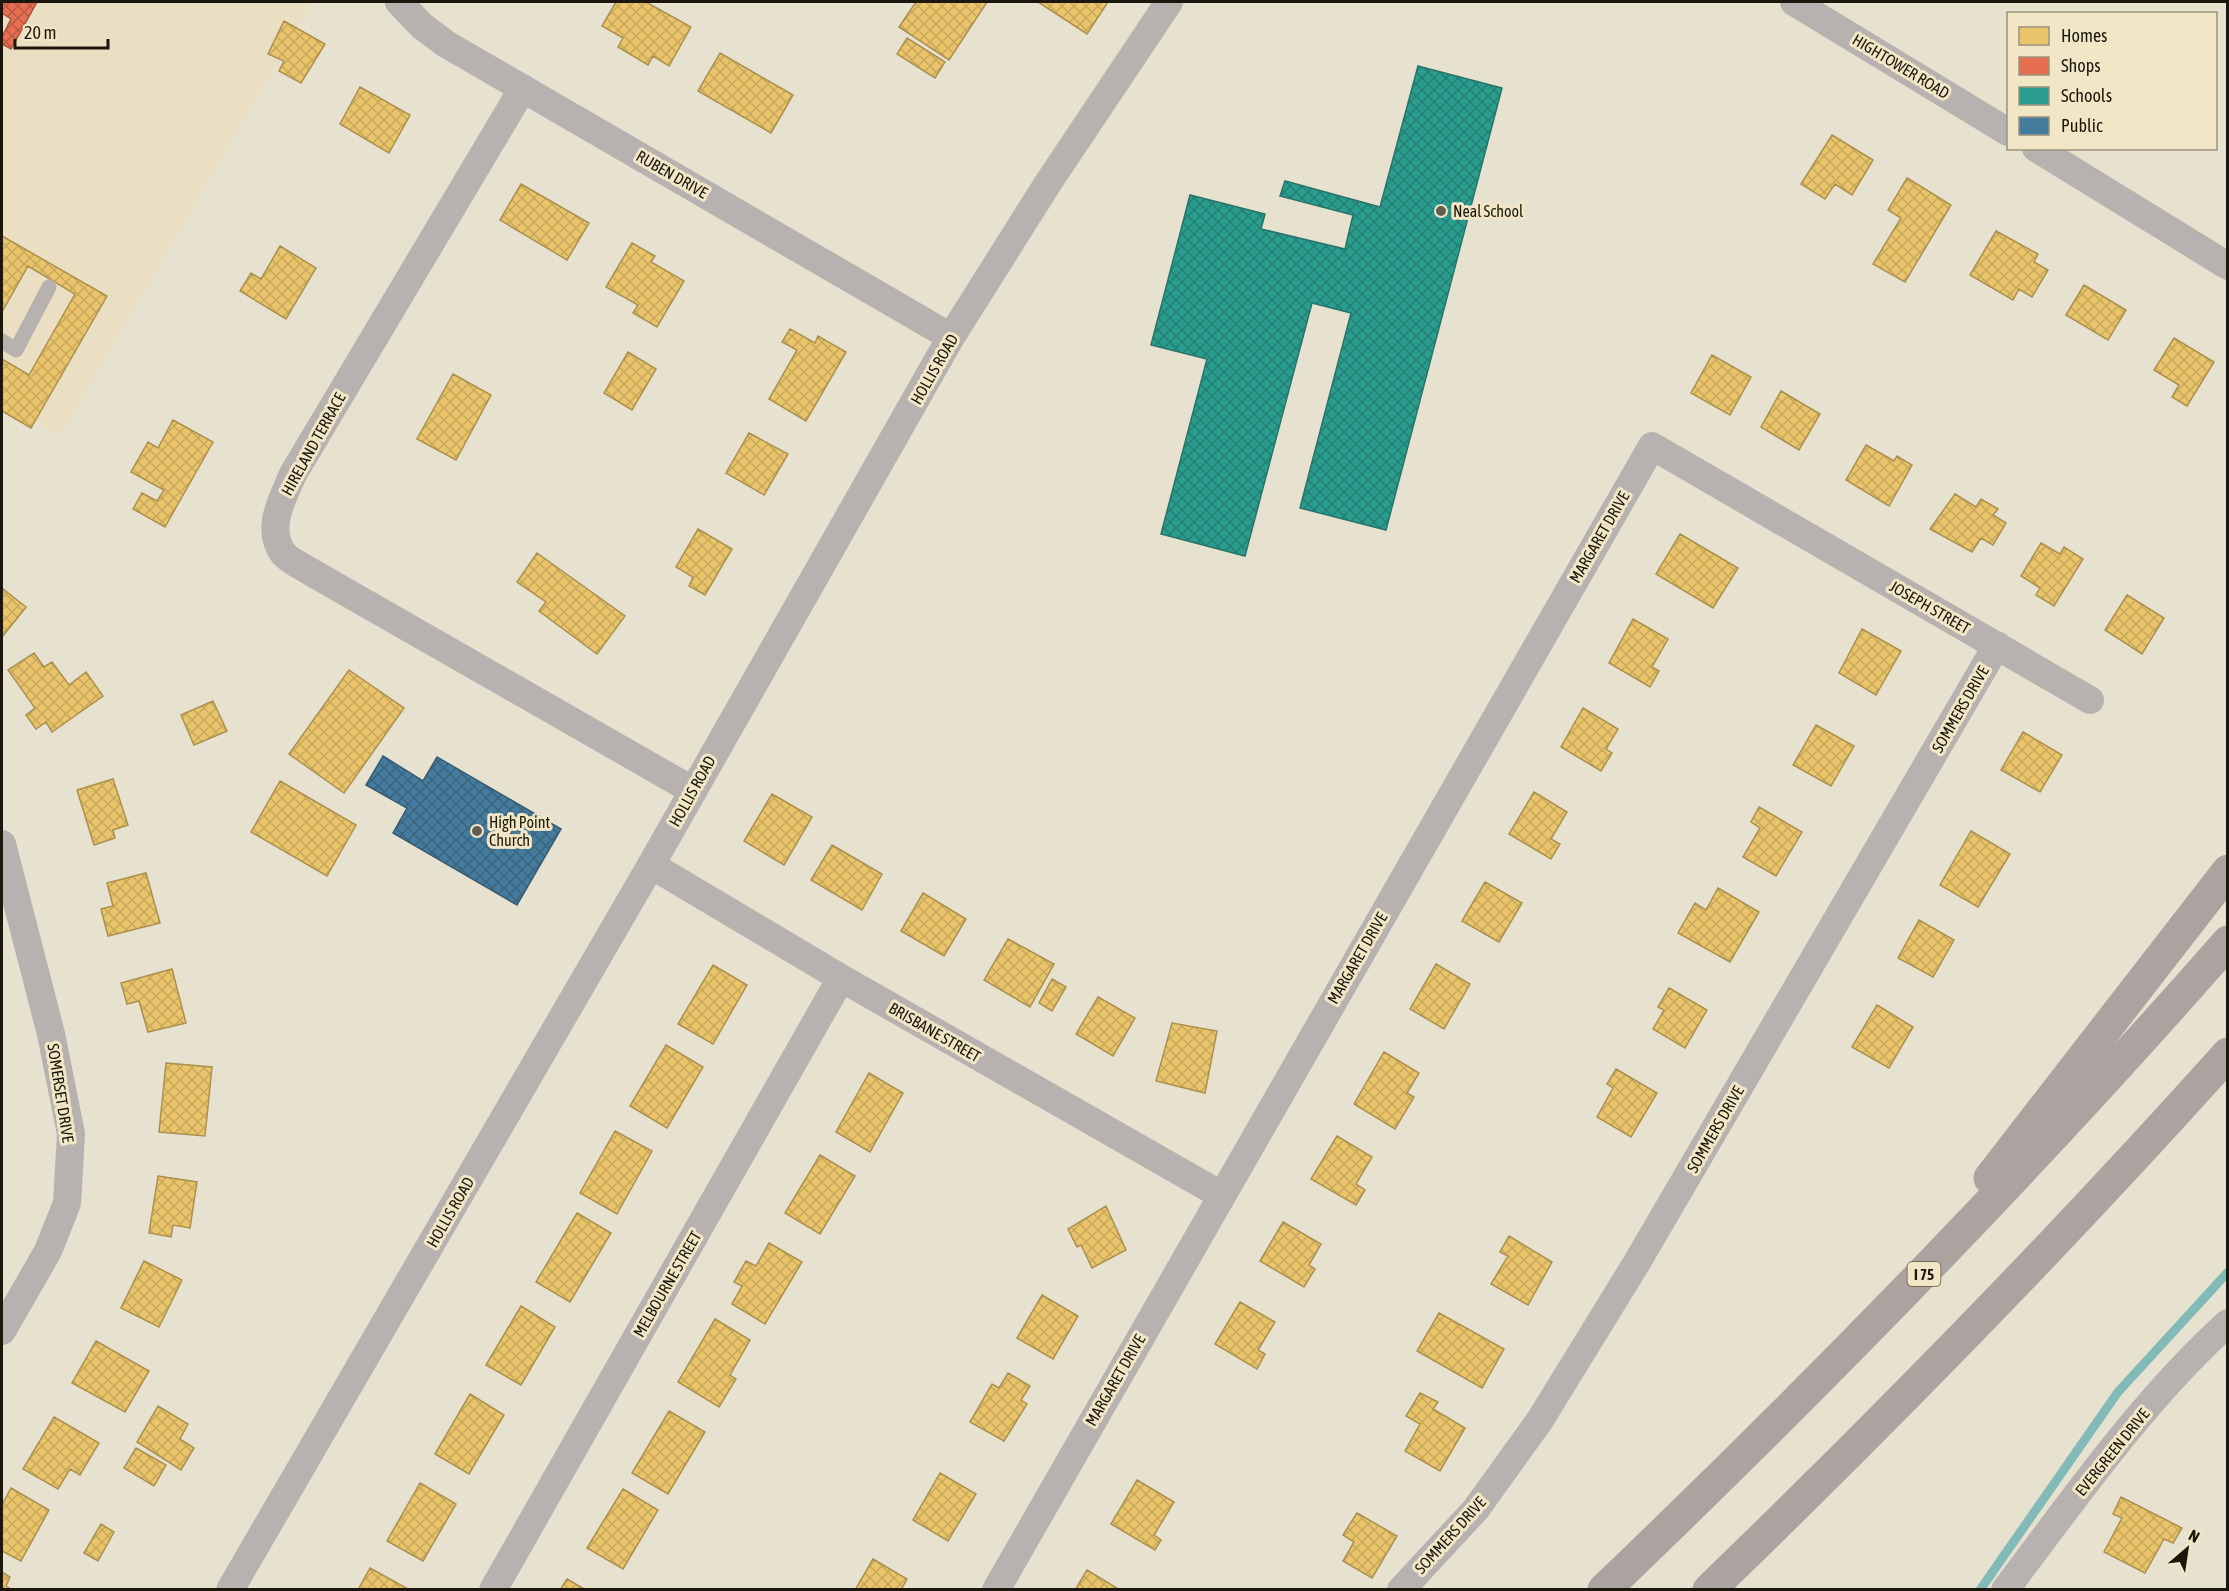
<svg xmlns="http://www.w3.org/2000/svg" width="2229" height="1591" viewBox="0 0 2229 1591" font-family="'Asap Condensed',sans-serif">
<style>
.built{fill:#eadfc2}
.homes{fill:url(#homes-cross-hatch);stroke:#ab904e;stroke-width:1.5}
.shops{fill:url(#shops-cross-hatch);stroke:#aa553c;stroke-width:1.5}
.schools{fill:url(#schools-cross-hatch);stroke:#267568;stroke-width:1.5}
.public{fill:url(#public-cross-hatch);stroke:#385d72;stroke-width:1.5}
.lines{fill:none;stroke-linecap:round;stroke-linejoin:round}
.stream{stroke:#82bab8;stroke-width:9}
.lane{stroke:#b7b1af;stroke-width:15}
.street{stroke:#b7b1af;stroke-width:28}
.highway{stroke:#aba3a0;stroke-width:33}
.poi-dot{fill:#625e51;stroke:#f1e6c6;stroke-width:2}
.labels{text-anchor:middle;dominant-baseline:central;stroke-width:6;stroke-linejoin:round;paint-order:stroke}
.shield{fill:#f1e6c6;stroke:#5b5544;stroke-width:1.5}
.shield-label{font-size:15px;font-weight:bold;fill:#1b170c}
.street-label{font-size:16px;fill:#1b170c;stroke:#f1e6c6}
.poi-label{font-size:16px;fill:#1b170c;stroke:#f1e6c6;text-anchor:start}
</style>
<defs>
<pattern id="homes-cross-hatch" width="8" height="8" patternUnits="userSpaceOnUse" patternTransform="scale(1.5)"><rect width="8" height="8" fill="#e9c46a"/><path d="M0 0l8 8M0 8l8-8" fill="none" stroke="#c7a85b"/></pattern>
<pattern id="shops-cross-hatch" width="8" height="8" patternUnits="userSpaceOnUse" patternTransform="scale(1.5)"><rect width="8" height="8" fill="#e76f51"/><path d="M0 0l8 8M0 8l8-8" fill="none" stroke="#ba5a42"/></pattern>
<pattern id="schools-cross-hatch" width="8" height="8" patternUnits="userSpaceOnUse" patternTransform="scale(1.5)"><rect width="8" height="8" fill="#2a9d8f"/><path d="M0 0l8 8M0 8l8-8" fill="none" stroke="#237f73"/></pattern>
<pattern id="public-cross-hatch" width="8" height="8" patternUnits="userSpaceOnUse" patternTransform="scale(1.5)"><rect width="8" height="8" fill="#457b9d"/><path d="M0 0l8 8M0 8l8-8" fill="none" stroke="#39647e"/></pattern>
</defs>
<rect width="100%" height="100%" fill="#e7e1d0"/>
<path class="built" d="M2,2H313L60,436L2,400Z"/>
<path class="homes" d="M616,2H646L691,27L669,66L653,56L648,65L618,47L623,38L602,26Z
M916,2H987L949,60L899,27Z
M1038,2H1108L1087,34Z
M284,21L325,44L301,83L279,71L284,61L268,54Z
M907,38L945,62L935,78L897,54Z
M720,53L793,95L771,133L698,91Z
M360,87L410,115L389,153L340,124Z
M1832,135L1873,160L1852,195L1835,184L1825,199L1801,184Z
M1907,178L1951,205L1905,282L1873,264L1901,218L1888,210Z
M521,184L589,223L567,260L500,220Z
M1996,231L2038,254L2034,262L2048,270L2032,297L2019,289L2013,300L1970,275Z
M2,236L107,296L31,428L2,411V359L29,375L75,294L28,266L2,312Z
M632,243L655,256L651,262L684,281L657,327L633,313L638,305L606,287Z
M280,246L316,268L286,319L240,291L251,273L261,279Z
M2084,285L2126,310L2108,340L2066,315Z
M790,329L815,343L818,336L846,352L806,421L769,399L797,350L782,342Z
M2174,338L2214,362L2187,406L2172,397L2179,385L2154,370Z
M628,352L656,369L632,410L604,393Z
M1712,355L1751,377L1730,415L1691,393Z
M453,374L491,395L456,460L417,439Z
M1781,391L1820,414L1799,450L1761,427Z
M173,420L213,442L165,527L133,509L142,493L157,501L164,490L131,472L148,442L158,448Z
M749,433L788,454L764,495L726,473Z
M1866,445L1894,461L1897,456L1912,465L1889,506L1846,480Z
M1955,494L1976,507L1981,499L1998,509L1993,515L2006,523L1993,545L1981,538L1972,552L1930,529Z
M698,529L732,549L705,595L689,586L693,577L676,567Z
M1680,534L1738,568L1713,608L1656,574Z
M2041,543L2060,554L2064,547L2083,559L2054,606L2036,595L2040,588L2021,576Z
M537,553L625,616L597,654L539,611L546,602L517,582Z
M2,588L26,607L2,637Z
M2127,595L2164,618L2142,654L2105,630Z
M1633,619L1668,639L1652,667L1659,671L1650,687L1609,663Z
M1862,629L1901,651L1876,695L1839,673Z
M34,653L44,667L52,662L69,685L86,672L103,696L52,732L46,722L36,729L26,715L35,708L8,670Z
M349,670L404,708L344,793L289,754Z
M213,701L227,731L194,745L181,715Z
M1583,708L1618,729L1606,749L1612,753L1601,771L1561,747Z
M1816,725L1854,746L1831,786L1793,765Z
M2023,732L2062,755L2040,792L2001,770Z
M113,779L128,825L113,830L115,838L94,845L77,790Z
M280,781L356,825L327,876L251,832Z
M1534,792L1567,812L1551,839L1560,844L1551,859L1509,834Z
M772,794L812,817L784,865L744,841Z
M1759,807L1802,832L1776,876L1743,857L1760,828L1751,822Z
M1971,831L2010,854L1978,907L1940,885Z
M832,845L882,874L862,910L811,880Z
M146,873L160,923L108,936L101,909L113,906L107,883Z
M1485,882L1522,903L1499,942L1462,921Z
M1718,888L1759,912L1730,962L1678,933L1695,903L1706,910Z
M923,893L966,919L944,956L901,931Z
M1919,920L1954,940L1933,977L1898,958Z
M1008,939L1054,964L1030,1007L984,980Z
M1436,964L1470,984L1444,1029L1410,1009Z
M713,965L747,985L713,1044L678,1024Z
M172,969L186,1023L148,1032L139,1001L127,1004L121,983Z
M1052,979L1066,987L1052,1011L1039,1003Z
M1669,988L1707,1010L1685,1048L1653,1029L1664,1010L1658,1007Z
M1098,997L1135,1018L1113,1056L1076,1034Z
M1877,1005L1913,1027L1889,1068L1852,1047Z
M1172,1023L1217,1031L1205,1093L1156,1081Z
M666,1045L703,1067L667,1128L630,1106Z
M1384,1052L1419,1073L1407,1093L1414,1097L1395,1129L1354,1104Z
M166,1063L212,1067L205,1136L159,1132Z
M1616,1069L1657,1093L1631,1137L1597,1117L1613,1088L1607,1084Z
M869,1073L903,1093L870,1152L836,1132Z
M615,1131L652,1151L617,1214L580,1193Z
M1337,1136L1372,1157L1356,1184L1365,1190L1356,1205L1311,1179Z
M820,1155L855,1176L820,1234L785,1213Z
M158,1176L197,1182L190,1228L173,1225L171,1237L149,1233Z
M1106,1206L1126,1250L1092,1268L1081,1245L1077,1247L1068,1229Z
M577,1213L611,1233L570,1302L536,1282Z
M1283,1222L1321,1244L1309,1265L1315,1269L1304,1287L1260,1261Z
M1509,1236L1552,1262L1528,1305L1491,1284L1508,1256L1500,1252Z
M769,1243L802,1262L765,1324L732,1304L742,1286L734,1282L746,1261L756,1266Z
M144,1261L182,1280L159,1327L121,1308Z
M1042,1295L1078,1316L1053,1359L1017,1338Z
M1240,1302L1275,1322L1258,1350L1265,1354L1257,1369L1215,1344Z
M521,1306L555,1327L521,1385L486,1365Z
M1439,1313L1504,1349L1482,1388L1417,1351Z
M715,1319L750,1340L730,1375L736,1379L719,1407L678,1382Z
M96,1341L149,1371L125,1412L72,1383Z
M1008,1373L1030,1386L1021,1400L1027,1404L1004,1441L970,1422L992,1384L999,1388Z
M1420,1393L1438,1402L1433,1409L1465,1428L1440,1471L1405,1451L1420,1424L1406,1416Z
M470,1394L504,1415L469,1474L435,1454Z
M158,1406L188,1424L180,1439L194,1448L181,1470L137,1442Z
M669,1411L705,1432L668,1494L632,1473Z
M54,1417L99,1443L80,1475L70,1469L58,1489L23,1469Z
M136,1448L166,1465L154,1486L124,1468Z
M940,1473L976,1494L948,1541L913,1520Z
M1137,1480L1174,1502L1154,1535L1161,1540L1155,1550L1111,1524Z
M420,1483L456,1504L423,1561L387,1541Z
M11,1488L49,1510L21,1561L2,1551V1505Z
M623,1489L658,1510L623,1569L587,1548Z
M2121,1497L2182,1528L2173,1543L2164,1539L2145,1573L2104,1552L2122,1518L2113,1514Z
M1357,1513L1397,1536L1372,1578L1343,1561L1354,1542L1343,1535Z
M101,1524L114,1532L98,1561L84,1553Z
M873,1559L907,1579L901,1590H855Z
M370,1568L408,1589L358,1590Z
M1087,1570L1120,1590H1075Z
M2,1572L10,1577L6,1586L12,1590H2Z
M567,1579L586,1590H560Z"/>
<path class="shops" d="M2,2H37L11,49L2,44V37L11,19L2,13Z"/>
<path class="schools" d="M1418,66L1502,88L1386,530L1300,508L1351,313L1312,303L1245,556L1161,534L1207,359L1151,345L1190,195L1265,214L1261,229L1345,249L1353,215L1280,196L1285,181L1380,207Z"/>
<path class="public" d="M383,756L423,781L437,757L561,829L517,905L393,833L407,808L366,785Z"/>
<g class="lines">
<path class="stream" d="M1980,1590L2118,1392L2228,1272"/>
<path class="lane" d="M2,341L16,350L49,287"/>
<path class="street" d="M399,2L422,26L446,44L951,337
M1794,2L2008,132
M523,88L293,474C283,498 265,528 283,553C288,560 303,567 311,572L692,790
M2036,148L2228,266
M2,844L51,1034L71,1134L67,1203L48,1251L2,1331
M651,865L841,978L1221,1195
M230,1590L651,865L951,337L1048,183L1169,2
M493,1590L841,978
M996,1590L1652,446L2090,700
M1401,1590L1476,1509L1540,1420L1636,1264L1997,645
M2005,1590C2074,1499 2143,1400 2228,1323"/>
<path class="highway" d="M1990,1178L2228,871
M1604,1590C1821,1382 2030,1168 2228,942
M1709,1590C1888,1417 2062,1239 2228,1054"/>
</g>
<g class="poi-dot">
<circle cx="1441" cy="211" r="6"/>
<circle cx="477" cy="831" r="6"/>
</g>
<g class="labels">
<rect class="shield" x="1907.5" y="1262" width="33" height="24" rx="4.5"/>
<g class="shield-label">
<text x="1924" y="1274">I 75</text>
</g>
<g class="street-label">
<text transform="translate(1901 66) rotate(31)">HIGHTOWER ROAD</text>
<text transform="translate(672 174) rotate(30)">RUBEN DRIVE</text>
<text transform="translate(934 369) rotate(-60)">HOLLIS ROAD</text>
<text transform="translate(313 444) rotate(-61)">HIRELAND TERRACE</text>
<text transform="translate(1599 537) rotate(-60)">MARGARET DRIVE</text>
<text transform="translate(1930 607) rotate(30)">JOSEPH STREET</text>
<text transform="translate(1960 709) rotate(-60)">SOMMERS DRIVE</text>
<text transform="translate(692 791) rotate(-61)">HOLLIS ROAD</text>
<text transform="translate(1357 958) rotate(-60)">MARGARET DRIVE</text>
<text transform="translate(935 1032) rotate(30)">BRISBANE STREET</text>
<text transform="translate(61 1093) rotate(81)">SOMERSET DRIVE</text>
<text transform="translate(1715 1129) rotate(-60)">SOMMERS DRIVE</text>
<text transform="translate(450 1212) rotate(-60)">HOLLIS ROAD</text>
<text transform="translate(667 1284) rotate(-60)">MELBOURNE STREET</text>
<text transform="translate(1115 1380) rotate(-60)">MARGARET DRIVE</text>
<text transform="translate(2112 1452) rotate(-51)">EVERGREEN DRIVE</text>
<text transform="translate(1450 1535) rotate(-48)">SOMMERS DRIVE</text>
</g>
<g class="poi-label">
<text x="1453" y="211">Neal School</text>
<text x="489" y="822">High Point<tspan x="489" dy="18">Church</tspan></text>
</g>
</g>
<rect width="2229" height="1591" fill="none" stroke="#1b170c" stroke-width="6"/>
<rect x="2007" y="12" width="210" height="138" fill="#f1e6c6" stroke="#9b937c" stroke-width="1.5"/>
<rect x="2019" y="27" width="30" height="18" fill="#e9c46a" stroke="#9b937c" stroke-width="1.5"/>
<text x="2061" y="42" font-size="18" fill="#1b170c">Homes</text>
<rect x="2019" y="57" width="30" height="18" fill="#e76f51" stroke="#9b937c" stroke-width="1.5"/>
<text x="2061" y="72" font-size="18" fill="#1b170c">Shops</text>
<rect x="2019" y="87" width="30" height="18" fill="#2a9d8f" stroke="#9b937c" stroke-width="1.5"/>
<text x="2061" y="102" font-size="18" fill="#1b170c">Schools</text>
<rect x="2019" y="117" width="30" height="18" fill="#457b9d" stroke="#9b937c" stroke-width="1.5"/>
<text x="2061" y="132" font-size="18" fill="#1b170c">Public</text>
<g transform="translate(2187 1549) rotate(29)" stroke="#f1e6c6" stroke-width="4.5" paint-order="stroke">
<path d="M0-4.5L10 22L0 15L-10 22Z" fill="#1b170c"/>
<text y="-9" font-size="16" font-weight="bold" text-anchor="middle" fill="#1b170c">N</text>
</g>
<path d="M15 39v9h93v-9" fill="none" stroke="#1b170c" stroke-width="3"/>
<text x="24" y="39" font-size="18" fill="#1b170c" stroke="#f1e6c6" stroke-width="4.5" paint-order="stroke">20 m</text>
</svg>
